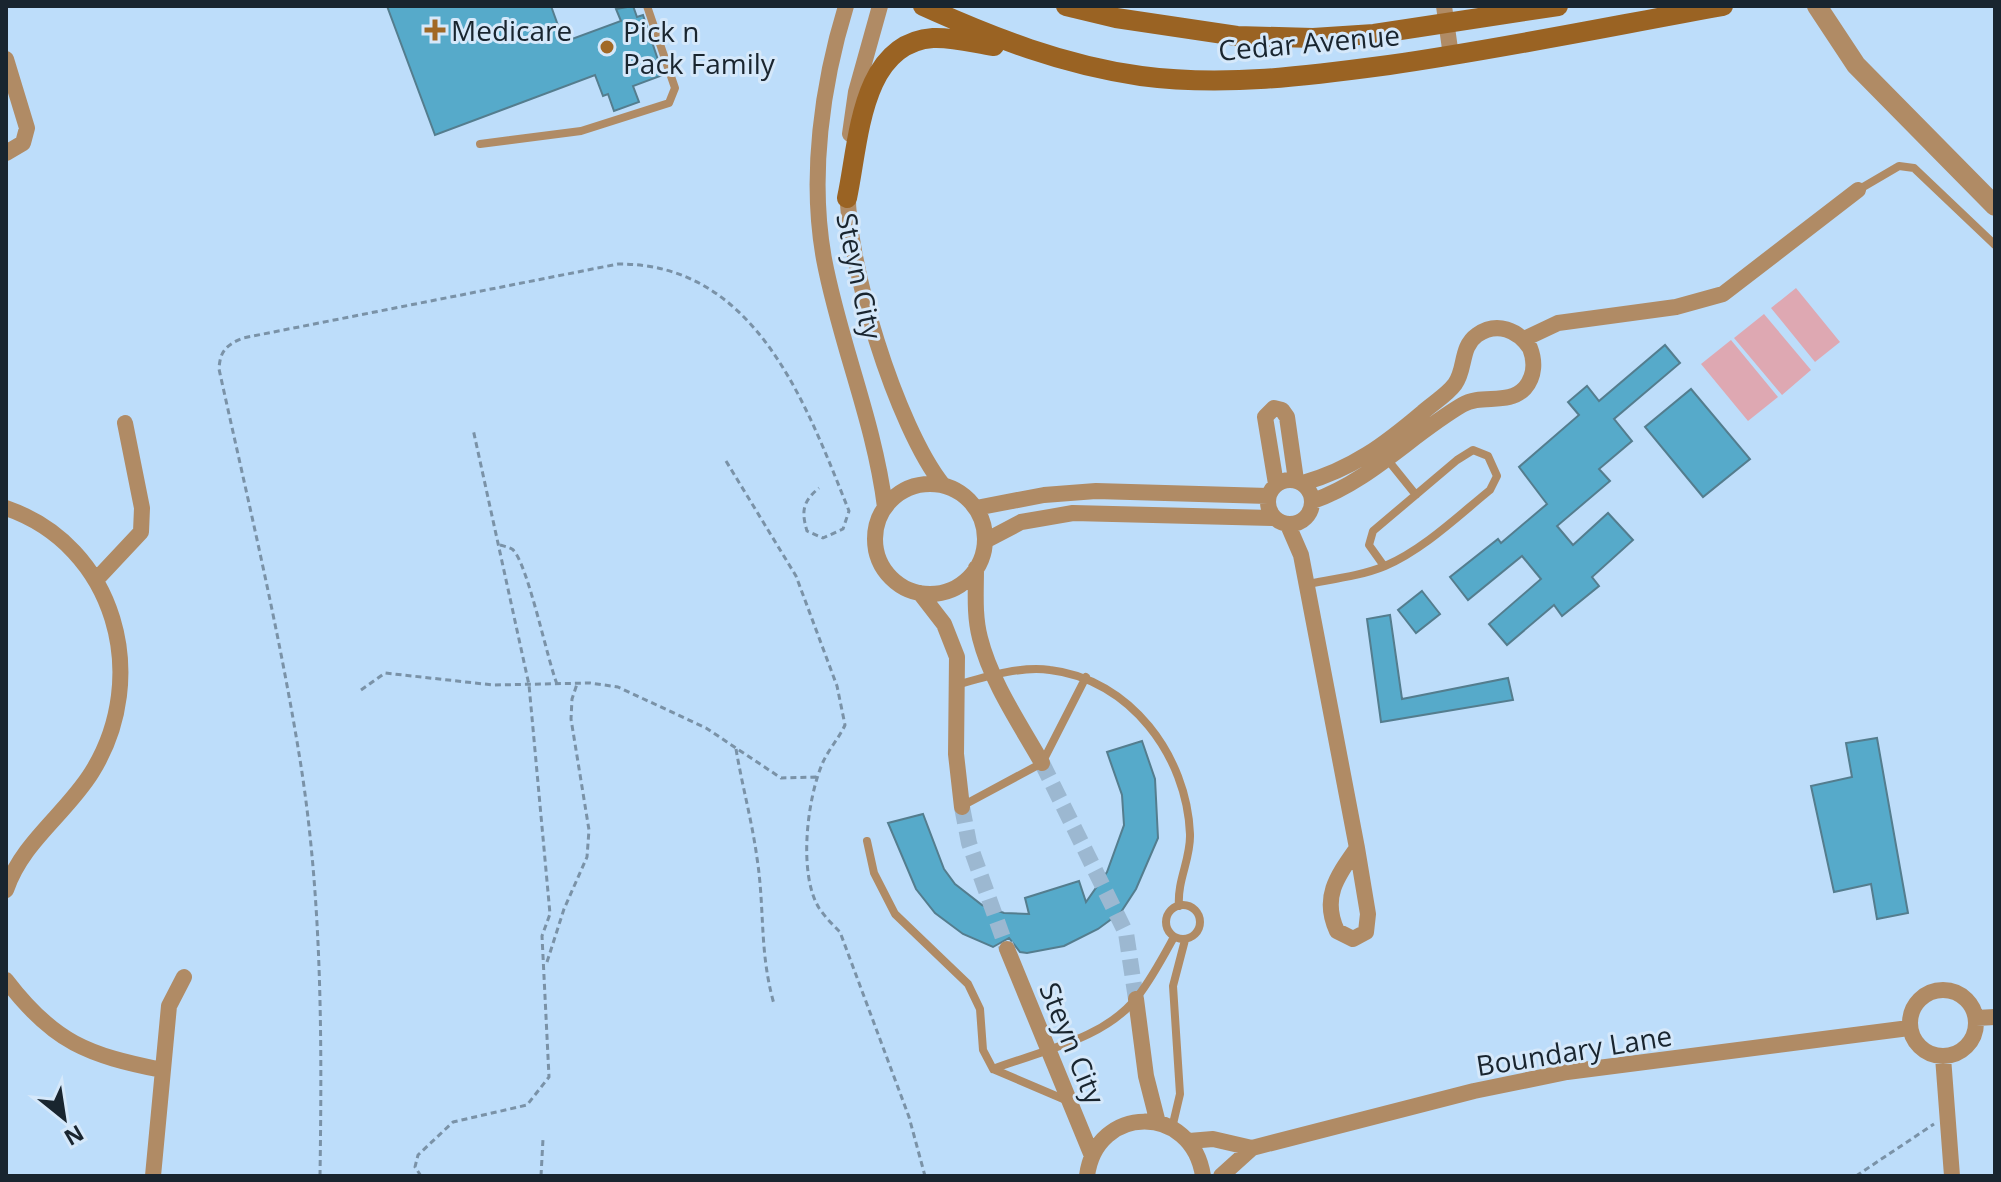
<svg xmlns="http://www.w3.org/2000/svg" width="2001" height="1182" viewBox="0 0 2001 1182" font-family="'Open Sans',sans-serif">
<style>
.green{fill:#dea8b2}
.building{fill:#56aaca;stroke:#547d8e;stroke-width:2}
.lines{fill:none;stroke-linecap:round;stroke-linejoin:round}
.minor-tunnel{stroke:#9cb8d1;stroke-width:16;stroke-dasharray:16 8;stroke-linecap:butt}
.path{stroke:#7a92a7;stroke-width:3;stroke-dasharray:6 4;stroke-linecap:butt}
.service{stroke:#b08b65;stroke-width:8}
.minor{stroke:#b08b65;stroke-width:16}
.tertiary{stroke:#b08b65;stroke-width:20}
.secondary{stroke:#9a6323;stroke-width:20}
.poi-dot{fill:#a16926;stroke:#d5e8fa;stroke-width:3}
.labels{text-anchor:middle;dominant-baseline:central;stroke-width:6;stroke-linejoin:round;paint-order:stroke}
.poi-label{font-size:28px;fill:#19252f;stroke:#d5e8fa;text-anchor:start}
.street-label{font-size:28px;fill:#19252f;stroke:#d5e8fa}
</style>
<rect width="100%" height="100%" fill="#bdddfa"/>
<path class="green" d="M1796,288L1840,342L1815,362L1771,308Z
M1764,314L1811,370L1782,395L1734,338Z
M1731,340L1778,397L1748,421L1701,364Z"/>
<path class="building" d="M387,6H551L564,42L621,21L616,9L633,6L637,17L643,15L663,75L633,86L639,102L614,111L608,94L603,96L595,75L435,135Z
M1665,345L1680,363L1614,419L1632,441L1599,469L1610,481L1557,526L1573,545L1608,513L1633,540L1592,577L1599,586L1562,616L1554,605L1507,645L1489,624L1541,579L1522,556L1468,600L1450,577L1498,539L1501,543L1547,504L1519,467L1579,415L1568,402L1587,386L1599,401Z
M1691,389L1750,459L1703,497L1645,427Z
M1422,591L1440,614L1416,633L1398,610Z
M1390,615L1402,699L1508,678L1513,700L1381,722L1367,619Z
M1877,738L1908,913L1877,919L1871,884L1834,892L1811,786L1852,777L1846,743Z
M1142,741L1155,779L1158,838L1136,889L1121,912L1098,929L1064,946L1027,953L1020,952L1009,938L993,947L963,934L935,913L916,889L888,823L923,814L944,869L955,884L982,905L1004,913L1029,914L1025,898L1079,881L1086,902L1107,872L1124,825L1122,795L1107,752Z"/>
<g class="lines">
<path class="minor-tunnel" d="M1042,763L1126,933L1136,999
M962,807L969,843L1007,949"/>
<path class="path" d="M726,461L796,576L837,686L845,725C839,738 829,749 823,762C807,798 798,874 819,908C825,917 833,925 840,932L909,1117L925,1176
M500,545C504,546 508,547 512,549C527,560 547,659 557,684
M361,690L385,673L493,685L590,683L618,687L706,728L781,778L819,777
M736,749C742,785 752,821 757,858C765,910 759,951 774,1004
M547,962L564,909L587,857L589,830L571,719L572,699L577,684
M320,1176C322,1039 322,902 301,766C280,633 248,501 219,369C220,351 226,345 243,338L618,264C756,263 806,404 849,511L843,529L823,538L807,531C801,511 803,501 819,488
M421,1176L415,1167L418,1155L453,1122L527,1105L549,1077L542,936L550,914L529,685L473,429
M541,1176L543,1139
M1856,1176L1934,1124"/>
<path class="service" d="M480,144L581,131L669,103L675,88L647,6
M1858,190L1899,166L1914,168L1995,245
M1387,459L1416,495
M1307,584C1333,579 1361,576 1385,566C1424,549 1458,516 1490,490L1497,476L1488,456L1473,450L1457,460L1373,531L1369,545L1384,566
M960,684C988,676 1021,666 1050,670C1130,679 1187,756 1190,834C1191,859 1177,880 1179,906
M962,806L1042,763L1086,677
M867,841L874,873L895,914L968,984L980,1009L983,1050L993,1069L1068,1101
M1166 922a17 17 0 1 1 34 0a17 17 0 1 1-34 0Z
M993,1069C1040,1051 1106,1039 1138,996C1152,978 1163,957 1174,937
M1172,1128L1180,1094L1173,986L1185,940"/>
<path class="minor" d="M846,6C822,84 809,177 824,259C840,344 874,420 885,507
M1444,6L1451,56
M6,59L27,128L23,143L6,153
M850,134L856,92L880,6
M848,185C844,258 897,428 943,485
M1524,339L1558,323L1676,307L1723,294L1858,190
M1268 502a22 22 0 1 1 44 0a22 22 0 1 1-44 0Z
M1303,483C1352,469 1384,445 1423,412C1433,403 1447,395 1455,384C1466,369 1460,347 1477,335C1497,321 1518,330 1530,348C1535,361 1535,376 1525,388C1508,406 1482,393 1462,405C1411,435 1370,481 1313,501
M1276,484L1265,417L1274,408L1282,410L1287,417L1296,480
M875 539a55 55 0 1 1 110 0a55 55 0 1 1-110 0Z
M6,508C116,546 151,677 92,772C66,814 22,842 6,890
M976,508L1044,495L1096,491L1268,496
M1288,525L1301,555L1357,848L1368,914L1366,932L1353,939L1337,931C1321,897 1338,875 1357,848
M985,541L1021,522L1073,513L1274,518
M976,568C976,592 974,615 980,638C991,682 1020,724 1042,763
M96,580L141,532L142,508L125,423
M920,593L944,624L957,657L956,754L962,807
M1007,949L1092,1156
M6,980C54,1043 88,1055 162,1070
M1910 1023a33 33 0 1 1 66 0a33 33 0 1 1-66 0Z
M1136,999L1146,1076L1158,1123
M1976,1018L1995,1017
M1943,1057L1952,1176
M1189,1141L1213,1139L1252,1148
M153,1176L169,1006L184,977
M1087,1176C1096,1104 1192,1103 1203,1176
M1221,1176L1252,1148L1474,1091L1567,1072L1909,1028"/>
<path class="tertiary" d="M1817,6L1856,65L1995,206"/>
<path class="secondary" d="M923,6C994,38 1063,65 1141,76C1224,87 1307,76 1389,65C1501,49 1612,26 1723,6
M1066,6L1116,18L1237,36L1313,38L1374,34L1558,6
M847,198C859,143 860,43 933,38C953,37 974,43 994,46"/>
</g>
<g class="poi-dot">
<path d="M431 18h8v8h8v8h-8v8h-8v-8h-8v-8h8z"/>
<circle cx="607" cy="47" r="8"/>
</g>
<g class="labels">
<g class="poi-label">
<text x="451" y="30">Medicare</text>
<text x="623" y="31">Pick n<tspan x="623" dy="32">Pack Family</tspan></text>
</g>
<g class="street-label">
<text transform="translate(1309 42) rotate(-5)">Cedar Avenue</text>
<text transform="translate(860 276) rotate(78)">Steyn City</text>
<text transform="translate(1073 1043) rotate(68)">Steyn City</text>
<text transform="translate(1574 1050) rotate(-9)">Boundary Lane</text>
</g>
</g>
<rect width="2001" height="1182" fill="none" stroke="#19252f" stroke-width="16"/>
<g transform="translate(64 1118) rotate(150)" stroke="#d5e8fa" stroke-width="6" paint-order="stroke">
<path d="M0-6L14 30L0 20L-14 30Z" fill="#19252f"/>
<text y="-12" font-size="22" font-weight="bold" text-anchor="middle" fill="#19252f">N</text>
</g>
</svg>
